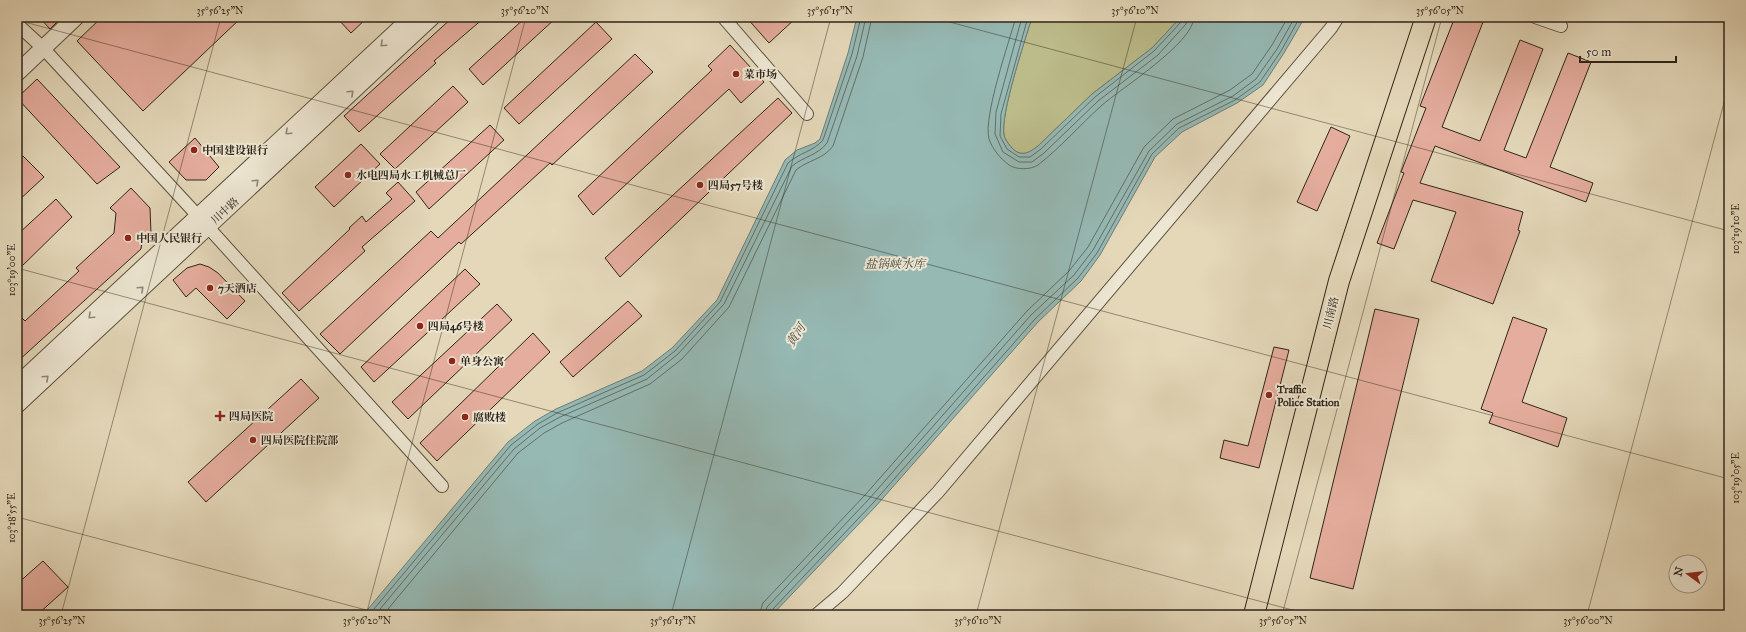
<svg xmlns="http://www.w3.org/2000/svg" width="1746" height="632" viewBox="0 0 1746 632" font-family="'IM FELL Great Primer','Noto Serif SC',serif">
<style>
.green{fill:#bcbc8a;stroke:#767052}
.water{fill:#96b9b4;stroke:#6d7e77}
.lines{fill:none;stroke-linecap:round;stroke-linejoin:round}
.shore{stroke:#626f68;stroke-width:1}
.building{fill:#e5ad9d;stroke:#2f251b}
.minor-casing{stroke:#5c5242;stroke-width:14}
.tertiary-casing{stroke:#5c5242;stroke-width:18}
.primary-casing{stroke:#2f251b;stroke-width:22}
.minor{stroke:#ede6d2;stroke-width:12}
.tertiary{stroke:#ede6d2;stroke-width:16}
.primary{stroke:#e4d8b9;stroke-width:20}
.oneway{stroke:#8e8676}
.ticks{fill:none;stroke:#2f251b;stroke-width:1;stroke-opacity:0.45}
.poi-dot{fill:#8f2418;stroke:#ede6d2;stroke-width:1.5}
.labels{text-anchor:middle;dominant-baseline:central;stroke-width:4;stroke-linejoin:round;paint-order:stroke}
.poi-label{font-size:11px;font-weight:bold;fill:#2f251b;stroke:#ede6d2;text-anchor:start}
.street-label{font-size:11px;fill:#2f251b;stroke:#ede6d2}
.water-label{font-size:12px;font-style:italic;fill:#494a41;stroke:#ede6d2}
.neatline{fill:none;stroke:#2f251b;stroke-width:1.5}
.ticks-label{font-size:10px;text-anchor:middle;fill:#2f251b}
</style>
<rect width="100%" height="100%" fill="#e4d8b9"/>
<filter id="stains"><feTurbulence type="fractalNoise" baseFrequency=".005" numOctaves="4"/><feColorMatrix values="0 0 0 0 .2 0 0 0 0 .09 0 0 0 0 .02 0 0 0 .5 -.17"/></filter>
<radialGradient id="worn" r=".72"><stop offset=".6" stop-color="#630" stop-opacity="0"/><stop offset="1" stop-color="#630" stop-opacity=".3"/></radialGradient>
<path class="green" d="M1032,17H1181L1152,48L1092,94L1038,146C1030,152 1023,157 1014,150C1010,146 1005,140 1004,135C1000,115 1025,40 1032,17Z"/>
<path class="water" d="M857,17H1032C1025,41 1000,114 1004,135C1005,140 1010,146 1014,150C1023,157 1030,152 1038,146L1092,94L1152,48L1181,17H1305L1284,53L1263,85L1237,103L1182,132L1155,157L1100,255L1081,281L1038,322L876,506L772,615H363L508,442L535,421L556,409L642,371L672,348L717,300L785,160L797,150L815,143L820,139L848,53Z"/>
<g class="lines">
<path class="shore" d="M1016,17C1009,42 983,117 989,139C993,150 1000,158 1009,165C1017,170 1030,170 1038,165C1061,147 1080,125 1101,106C1120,89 1194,43 1194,17
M1022,17L996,112L995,134L1003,152L1019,162H1032L1044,153L1098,101L1158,55L1186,24L1188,17
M1028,17L1001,114L1000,136L1007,149L1019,157H1030L1041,149L1095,97L1154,51L1182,21L1183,17
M369,615L511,445L538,424L557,413L644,375L675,351L720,302L788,163C799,153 814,151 823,140L852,54L861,17
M375,615L514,449L540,428L560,417L647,379L678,354L724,304L792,166C803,157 818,155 827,143L857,56L866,17
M383,615L518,453L544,433L562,423L650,384L682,359L729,307L796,170C808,160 824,159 833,146L863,57L872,17
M759,615L763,603L865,495L1027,311L1069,271L1088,247L1144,147L1173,119L1230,90L1252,74L1272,45L1288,17
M765,615L767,607L869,499L1031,315L1074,275L1093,250L1149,151L1177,124L1233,96L1256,79L1277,49L1295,17
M770,615L771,611L873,503L1035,319L1078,278L1097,253L1152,154L1179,128L1235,100L1260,82L1281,51L1300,17"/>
</g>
<path class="building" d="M39,17H62L50,29Z
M102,17H242L143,111L77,41Z
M336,17H368L351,33Z
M453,17H485L434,61L436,63L359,132L344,116Z
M526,17H557L483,85L469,69Z
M746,17H797L769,43Z
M1455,17H1485L1442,127L1480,141L1520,40L1543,49L1504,150L1526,158L1568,53L1591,62L1550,167L1593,183L1586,202L1435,146L1420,183L1523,212L1518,230L1520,231L1493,304L1431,281L1456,212L1413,200L1394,249L1377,243L1404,173L1401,172L1426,108L1420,106Z
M596,22L612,39L519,124L504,108Z
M730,45L764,82L741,103L729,89L593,215L578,196L712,70L708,66Z
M635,54L653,72L552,165L550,163L461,244L459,242L340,354L320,334L431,231L438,238Z
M37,79L120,167L97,184L17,98Z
M453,86L468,102L395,169L380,154Z
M778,98L792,113L620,277L605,258Z
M490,125L504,140L429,209L416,192Z
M1331,127L1350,136L1317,211L1297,202Z
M195,138L219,167L206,180H186L169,162Z
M361,144L380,164L334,207L315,187Z
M23,156L44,177L17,202V162Z
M398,182L415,201L362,247L365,251L299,311L282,293L350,229L349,228L362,216L366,222L392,199L386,193Z
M131,188L150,208L151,233L142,243L141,249L17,362V313L25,321L79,271L76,268L114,233L116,213L110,208Z
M56,199L72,217L17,271V235Z
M200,264L209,267L218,273L245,301L227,319L196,288L186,297L173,280L187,268Z
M465,269L480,284L374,382L361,367Z
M628,301L642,316L573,377L560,362Z
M497,304L512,320L408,419L392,402Z
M1375,309L1419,319L1353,589L1310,578Z
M1513,317L1547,329L1522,402L1567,418L1558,447L1489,423L1493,413L1481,409Z
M533,333L550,352L437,461L420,443Z
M1274,347L1289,350L1259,468L1220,458L1224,440L1248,446Z
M301,379L319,398L206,502L188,482Z
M43,561L68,587L37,615H17V584Z"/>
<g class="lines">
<g class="minor-casing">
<path id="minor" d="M723,17L807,114
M1535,17L1561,26
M17,24L43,48L198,216L442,486
M816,615L842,593L938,492L1331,28L1338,17"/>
</g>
<g class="tertiary-casing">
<path id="tertiary" d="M17,73L76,17
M17,385L412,17
M17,405L432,17"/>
</g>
<g class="primary-casing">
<path id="primary" d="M1254,615L1339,281L1426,17"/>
</g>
<use href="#minor" class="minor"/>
<use href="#tertiary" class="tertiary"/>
<use href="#primary" class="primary"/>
</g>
<defs><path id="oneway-chevron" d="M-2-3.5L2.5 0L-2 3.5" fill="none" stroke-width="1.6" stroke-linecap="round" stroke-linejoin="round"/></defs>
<g class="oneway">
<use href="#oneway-chevron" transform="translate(383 44) rotate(137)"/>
<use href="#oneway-chevron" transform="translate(351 93) rotate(-43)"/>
<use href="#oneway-chevron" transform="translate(288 132) rotate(137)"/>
<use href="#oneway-chevron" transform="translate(256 182) rotate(-43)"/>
<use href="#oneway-chevron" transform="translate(141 289) rotate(-43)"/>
<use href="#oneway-chevron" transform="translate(91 316) rotate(137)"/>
<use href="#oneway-chevron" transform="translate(46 378) rotate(-43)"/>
</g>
<path class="ticks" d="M931,17L1729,231M17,20L1729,479M17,268L1311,615M17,517L385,615M61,615L221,17M366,615L526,17M671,615L831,17M976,615L1137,17M1282,615L1442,17M1587,615L1729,84"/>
<g class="poi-dot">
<circle cx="736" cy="74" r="4"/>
<circle cx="194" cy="150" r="4"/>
<circle cx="348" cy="175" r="4"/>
<circle cx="700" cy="185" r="4"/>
<circle cx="128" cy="238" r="4"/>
<circle cx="210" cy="288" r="4"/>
<circle cx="420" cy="326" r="4"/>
<circle cx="452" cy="361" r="4"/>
<circle cx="1269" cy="395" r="4"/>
<path d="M218 410h4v4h4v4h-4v4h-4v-4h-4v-4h4z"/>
<circle cx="465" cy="417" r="4"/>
<circle cx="253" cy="440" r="4"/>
</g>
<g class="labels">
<g class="poi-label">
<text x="744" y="74">菜市场</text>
<text x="202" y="150">中国建设银行</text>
<text x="356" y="175">水电四局水工机械总厂</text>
<text x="708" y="185">四局57号楼</text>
<text x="136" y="238">中国人民银行</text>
<text x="218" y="288">7天酒店</text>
<text x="428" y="326">四局46号楼</text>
<text x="460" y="361">单身公寓</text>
<text x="1277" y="389">Traffic<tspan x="1277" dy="13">Police Station</tspan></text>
<text x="229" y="416">四局医院</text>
<text x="473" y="417">腐败楼</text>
<text x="261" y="440">四局医院住院部</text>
</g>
<g class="street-label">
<text transform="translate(225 211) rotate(-43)">川中路</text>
<text transform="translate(1331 313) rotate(-76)">川南路</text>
</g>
<g class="water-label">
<text x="895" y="264">盐锅峡水库</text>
<text transform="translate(796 335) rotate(-57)">黄河</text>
</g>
</g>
<rect width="1746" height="632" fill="none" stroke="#e4d8b9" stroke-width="44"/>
<g transform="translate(1688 574) rotate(285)"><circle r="19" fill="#ede6d2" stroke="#a19989"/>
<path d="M0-3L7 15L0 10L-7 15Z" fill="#8f2418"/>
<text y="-6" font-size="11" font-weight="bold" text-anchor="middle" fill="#2f251b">N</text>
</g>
<path d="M1580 56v6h96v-6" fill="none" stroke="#2f251b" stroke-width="2"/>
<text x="1586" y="56" font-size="12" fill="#2f251b" stroke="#ede6d2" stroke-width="3" paint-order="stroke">50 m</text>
<rect x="22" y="22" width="1702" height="588" class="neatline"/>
<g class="ticks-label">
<text x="220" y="14">35°56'25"N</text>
<text x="525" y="14">35°56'20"N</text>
<text x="830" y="14">35°56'15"N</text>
<text x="1135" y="14">35°56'10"N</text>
<text x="1440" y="14">35°56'05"N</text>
<text transform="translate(1735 229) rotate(-90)" y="4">103°19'10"E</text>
<text transform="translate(11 270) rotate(-90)" y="4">103°19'00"E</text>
<text transform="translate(1735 478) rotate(-90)" y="4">103°19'05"E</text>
<text transform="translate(11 518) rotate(-90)" y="4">103°18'55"E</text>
<text x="62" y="624">35°56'25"N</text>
<text x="367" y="624">35°56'20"N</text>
<text x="673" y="624">35°56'15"N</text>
<text x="978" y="624">35°56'10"N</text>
<text x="1283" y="624">35°56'05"N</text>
<text x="1588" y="624">35°56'00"N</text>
</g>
<rect width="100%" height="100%" filter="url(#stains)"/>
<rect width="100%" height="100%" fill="url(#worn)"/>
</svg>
